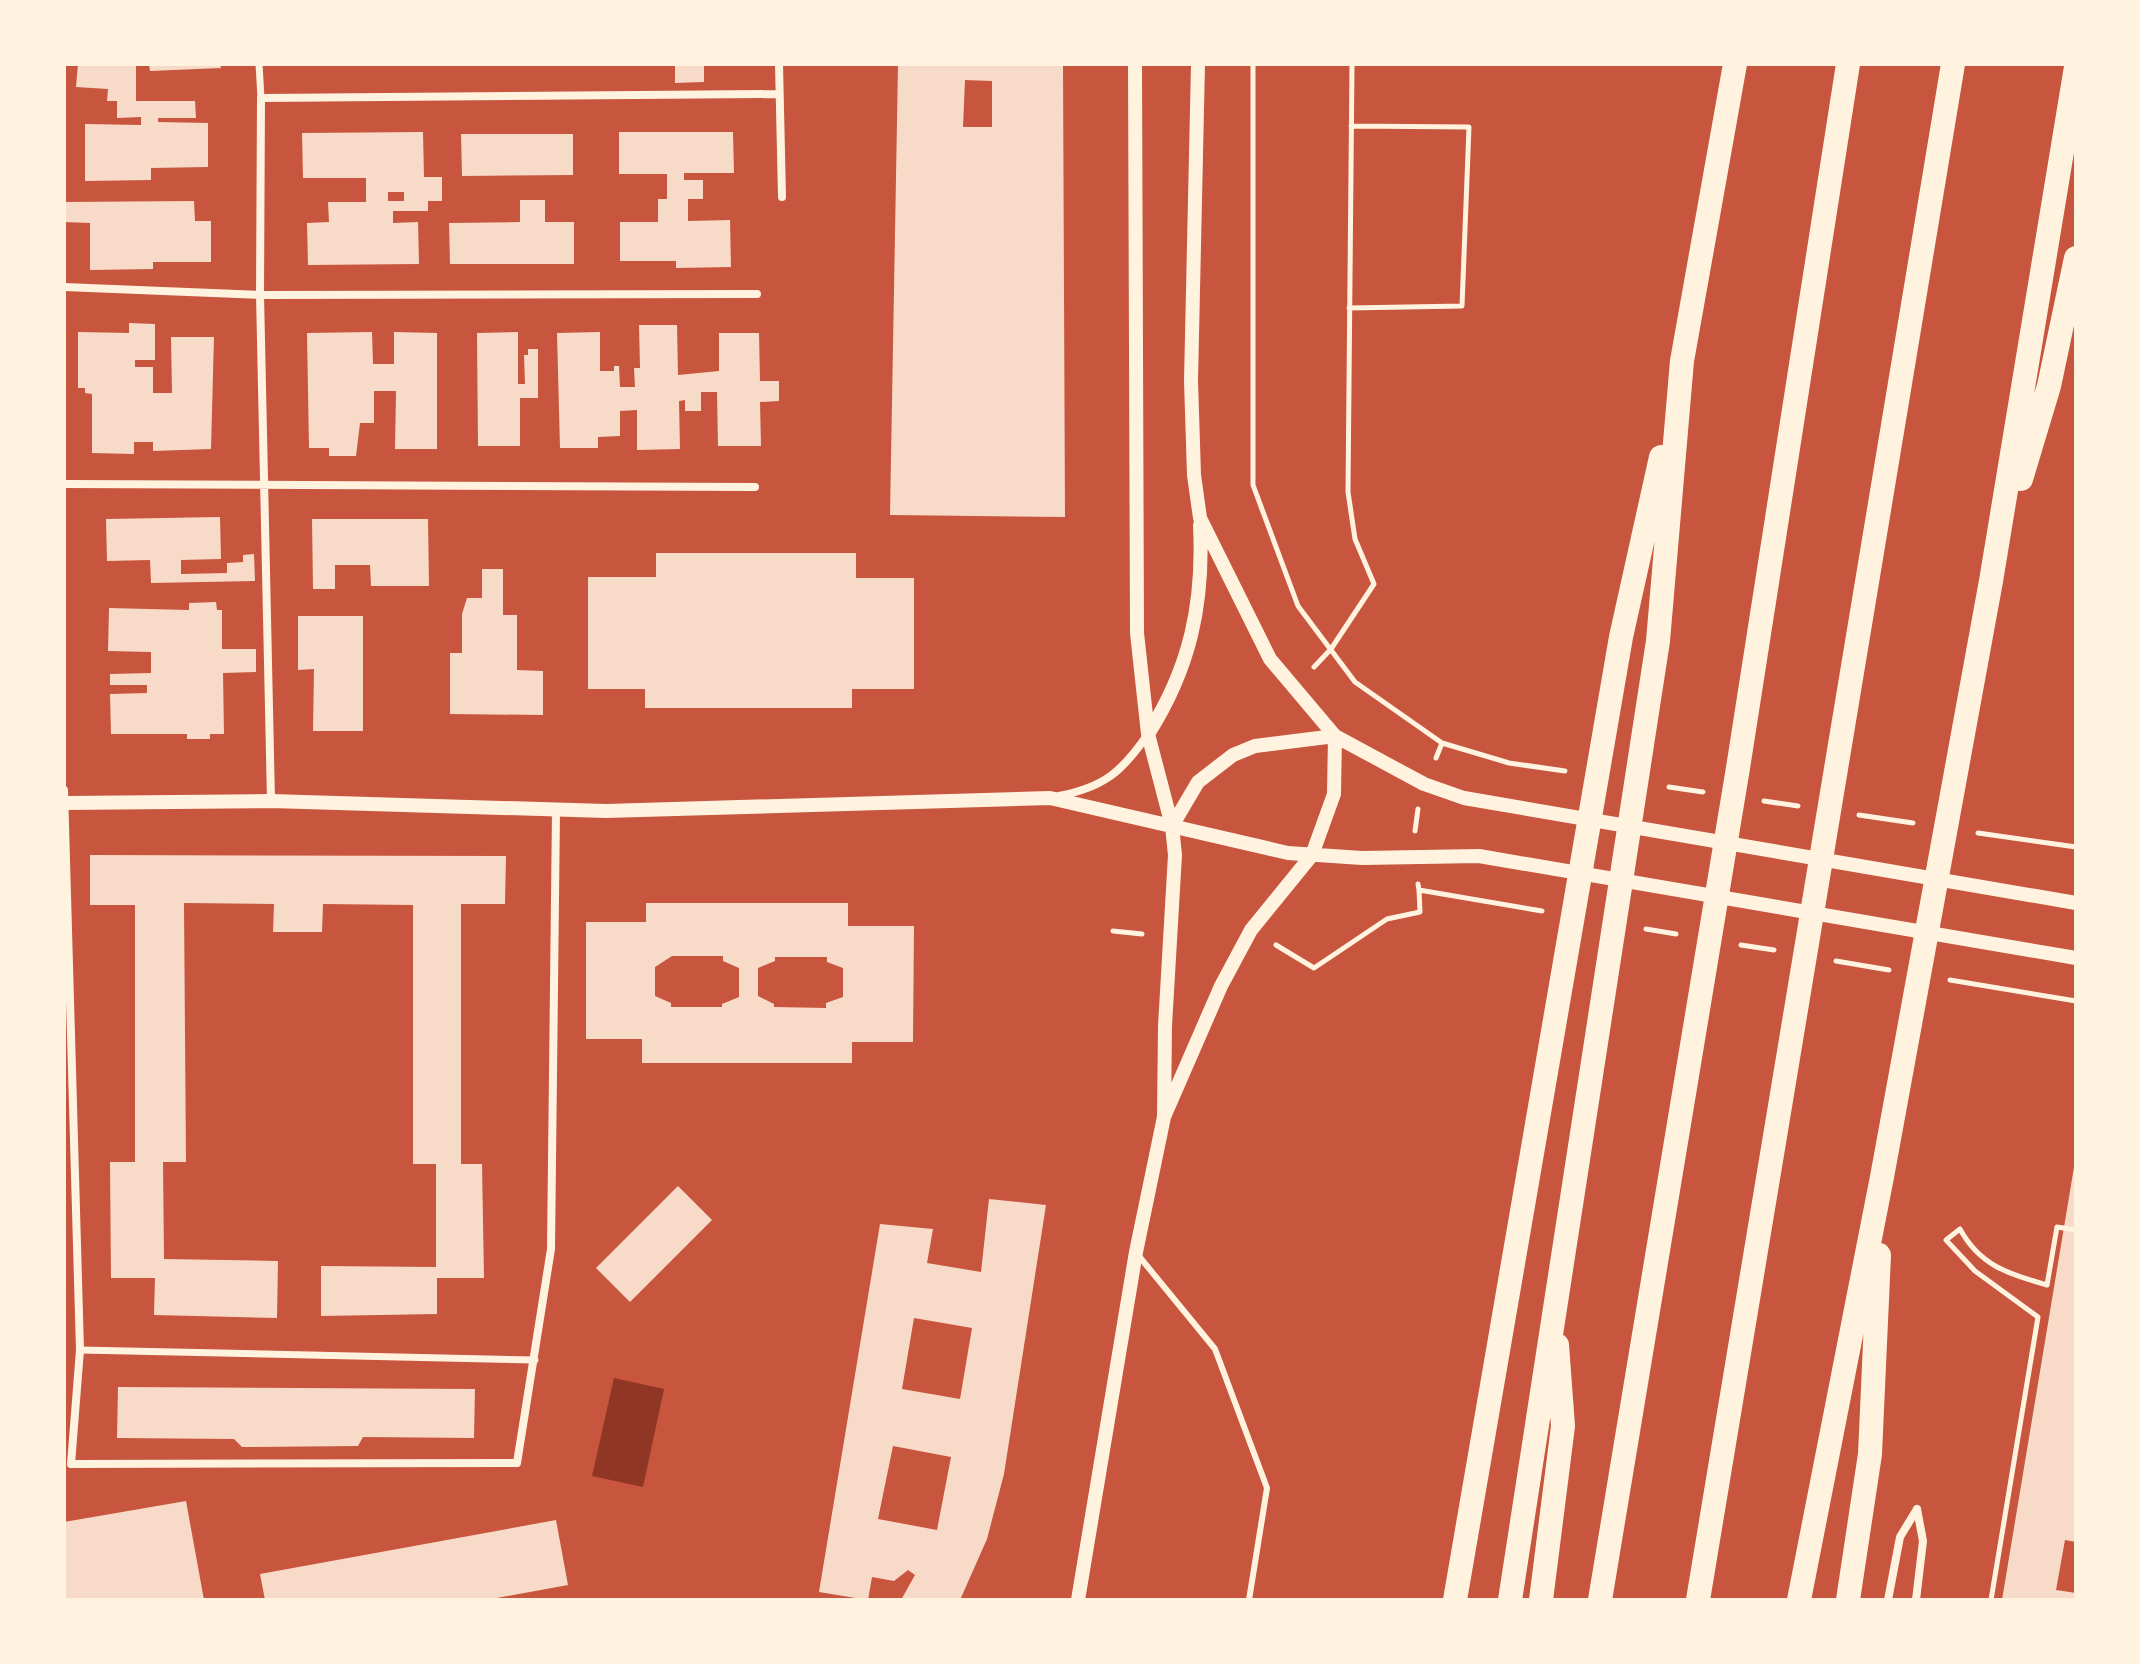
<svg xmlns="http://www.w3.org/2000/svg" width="2140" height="1664" viewBox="0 0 2140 1664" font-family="Georgia,serif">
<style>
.water{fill:#8f3625}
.building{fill:#f7dbc8;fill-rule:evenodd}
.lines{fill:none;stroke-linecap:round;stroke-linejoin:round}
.path{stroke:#fff3e0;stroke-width:5}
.service{stroke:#fff3e0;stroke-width:6}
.pedestrian{stroke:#fff3e0;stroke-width:7}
.minor{stroke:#fff3e0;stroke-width:8}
.tertiary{stroke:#fff3e0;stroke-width:14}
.motorway{stroke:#fff3e0;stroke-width:24}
</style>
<rect width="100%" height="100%" fill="#c8553d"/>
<path class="water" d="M614,1378L664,1389L643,1487L592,1476Z"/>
<path class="building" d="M78,64H136V101H195L196,118H158V122L208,123V167L151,168V180L85,181V124L141,125V117L117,118V101H107L108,89L76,87Z
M149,64H220L221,68L150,71Z
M675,64H704V82L675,83Z
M898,64H1063L1065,517L890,515ZM965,80L992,81V127H963Z
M423,132L424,177H442V201H428V211H393V223L418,222L419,264L308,265L307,223L329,222L328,202H366V178H303L302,133ZM388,192H404V201H388Z
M619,132H733L734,173H684V180H703V199H688V221L730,220L731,267L676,268V261H620V222H658V199H667V174H619Z
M461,134H573V175L462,176Z
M520,200H545V222H574V264H450L449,223L520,222Z
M194,201L195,221H211V262H153V269L90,270V223L64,222V202Z
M129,323L155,324V360H135V367H153V393H172L171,337H214L211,449L153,451V442H134V454L92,453V394L85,393V388H78V332L129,333Z
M639,325H677L678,375L719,371V333H759L760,381H779V401L760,402L761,446H718L717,392H701V411H685V400L679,401L680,449L637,450V410L620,411V436L598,437V448H560L557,333L600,332V371H614V366H619L620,387H635L634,368H640Z
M372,332L373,364H394V332L437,333V449H395L396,391H374V423H360L356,456H329V448H309L307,333Z
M518,332V384H525L524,355H528V349H538V398H520V446H478L477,333Z
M220,517L221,559L181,560V574L227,573V563L243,562V555L254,554L255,581L151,583L150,560L107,561L106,519Z
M312,519H428L429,586H371L370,565H335V589H313Z
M656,553H856V578H914V689H852V708H645V689H588V577H656Z
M482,569H503V615H517V670L543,671V715L450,714V653H462V614L467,598H482Z
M216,602L217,610H222V649H256V672L223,673L224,734H210V739H187V734H111L110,694L147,693V685H110V674L151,673V652L108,651L109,608L189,610V603Z
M298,616H363V731H313L314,669L298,670Z
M90,855L506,856L505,904H461V1164H482L484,1278H437V1314L321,1316V1266L436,1267V1164H413V905L323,904L322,932H273L274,904L184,903L186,1162H163L164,1259L278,1261L277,1318L154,1315L155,1278H111L110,1162H135V905H90Z
M646,903H848V926H914L913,1042H852V1063H642V1039H586V922H646ZM672,956H723V961L739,968V997L722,1004V1007H671V1003L655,996V967ZM775,957H827V962L843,968V997L826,1003V1008L774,1007V1004L758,996V968L775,961Z
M2074,1167L2076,1542L2065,1540L2056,1590L2076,1593V1600H2002Z
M678,1186L712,1220L630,1302L596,1268Z
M989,1199L1046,1205L1004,1474L987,1539L960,1600H901L915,1575L908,1570L894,1581L872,1577L868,1600L819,1592L880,1224L933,1229L927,1263L981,1272ZM914,1318L972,1328L960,1399L902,1389ZM893,1446L951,1457L937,1530L878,1519Z
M118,1387L475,1389L474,1438L363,1437L358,1446L242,1447L234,1439L117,1438Z
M186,1501L204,1600H64V1522Z
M556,1520L568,1585L486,1600H265L260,1574Z"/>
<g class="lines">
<path class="path" d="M1253,64V485L1298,606L1355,682L1442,743
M1349,308L1462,306L1469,127L1351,126
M1314,667L1331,649L1374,584L1355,539L1348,492L1352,64
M1436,758L1442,743L1509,763L1565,771
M1669,787L1703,792
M1764,801L1798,806
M1859,815L1913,823
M1415,831L1418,809
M1978,833L2076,847
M1418,884L1419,890L1542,911
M1646,929L1676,934
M1113,931L1142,934
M1276,945L1314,968L1387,919L1420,912L1419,890
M1741,945L1774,950
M1836,961L1889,970
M1950,980L2076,1001
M1991,1600L2038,1317L1975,1271L1946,1240L1960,1229C1980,1266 2009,1274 2047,1285L2057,1227L2076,1230"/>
<path class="service" d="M1138,1255L1215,1349L1267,1488L1249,1600"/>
<path class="pedestrian" d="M259,64L261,98
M80,1350L535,1360"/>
<path class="minor" d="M779,64L782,197
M64,287L260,295L757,294
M64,484L755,487
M64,790L80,1350L71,1464L517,1463L551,1249L556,811
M1059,796C1104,787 1122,772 1148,734
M271,801L260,295L261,98L779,94
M1888,1600L1900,1537L1917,1509
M1916,1600L1923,1541L1917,1509"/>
<path class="tertiary" d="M1135,64L1137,633L1148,734L1172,826L1175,855L1165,1026L1164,1117
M1198,64L1191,381L1194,475L1200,518L1270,659L1335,736
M1148,734C1190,668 1204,604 1200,525
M64,803L271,801L606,811L1050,798L1288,853L1362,858L1479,856L2076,958
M1172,826L1198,782L1233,755L1255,746L1335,736L1424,784L1464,798L2076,903
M1078,1600L1136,1252L1164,1117L1221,986L1251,930L1312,855L1334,794L1335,736"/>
<path class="motorway" d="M2021,479L2049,386L2076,258
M1455,1600L1621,637L1661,457
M1510,1600L1658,641L1682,361L1735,64
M1541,1600L1563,1426L1557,1345
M1600,1600L1738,768L1848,64
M1698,1600L1953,64
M1799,1600L1882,1177L1991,581L2076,67
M1848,1600L1870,1454L1879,1255"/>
</g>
<rect width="2140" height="1664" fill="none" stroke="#fff3e0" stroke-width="132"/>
</svg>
